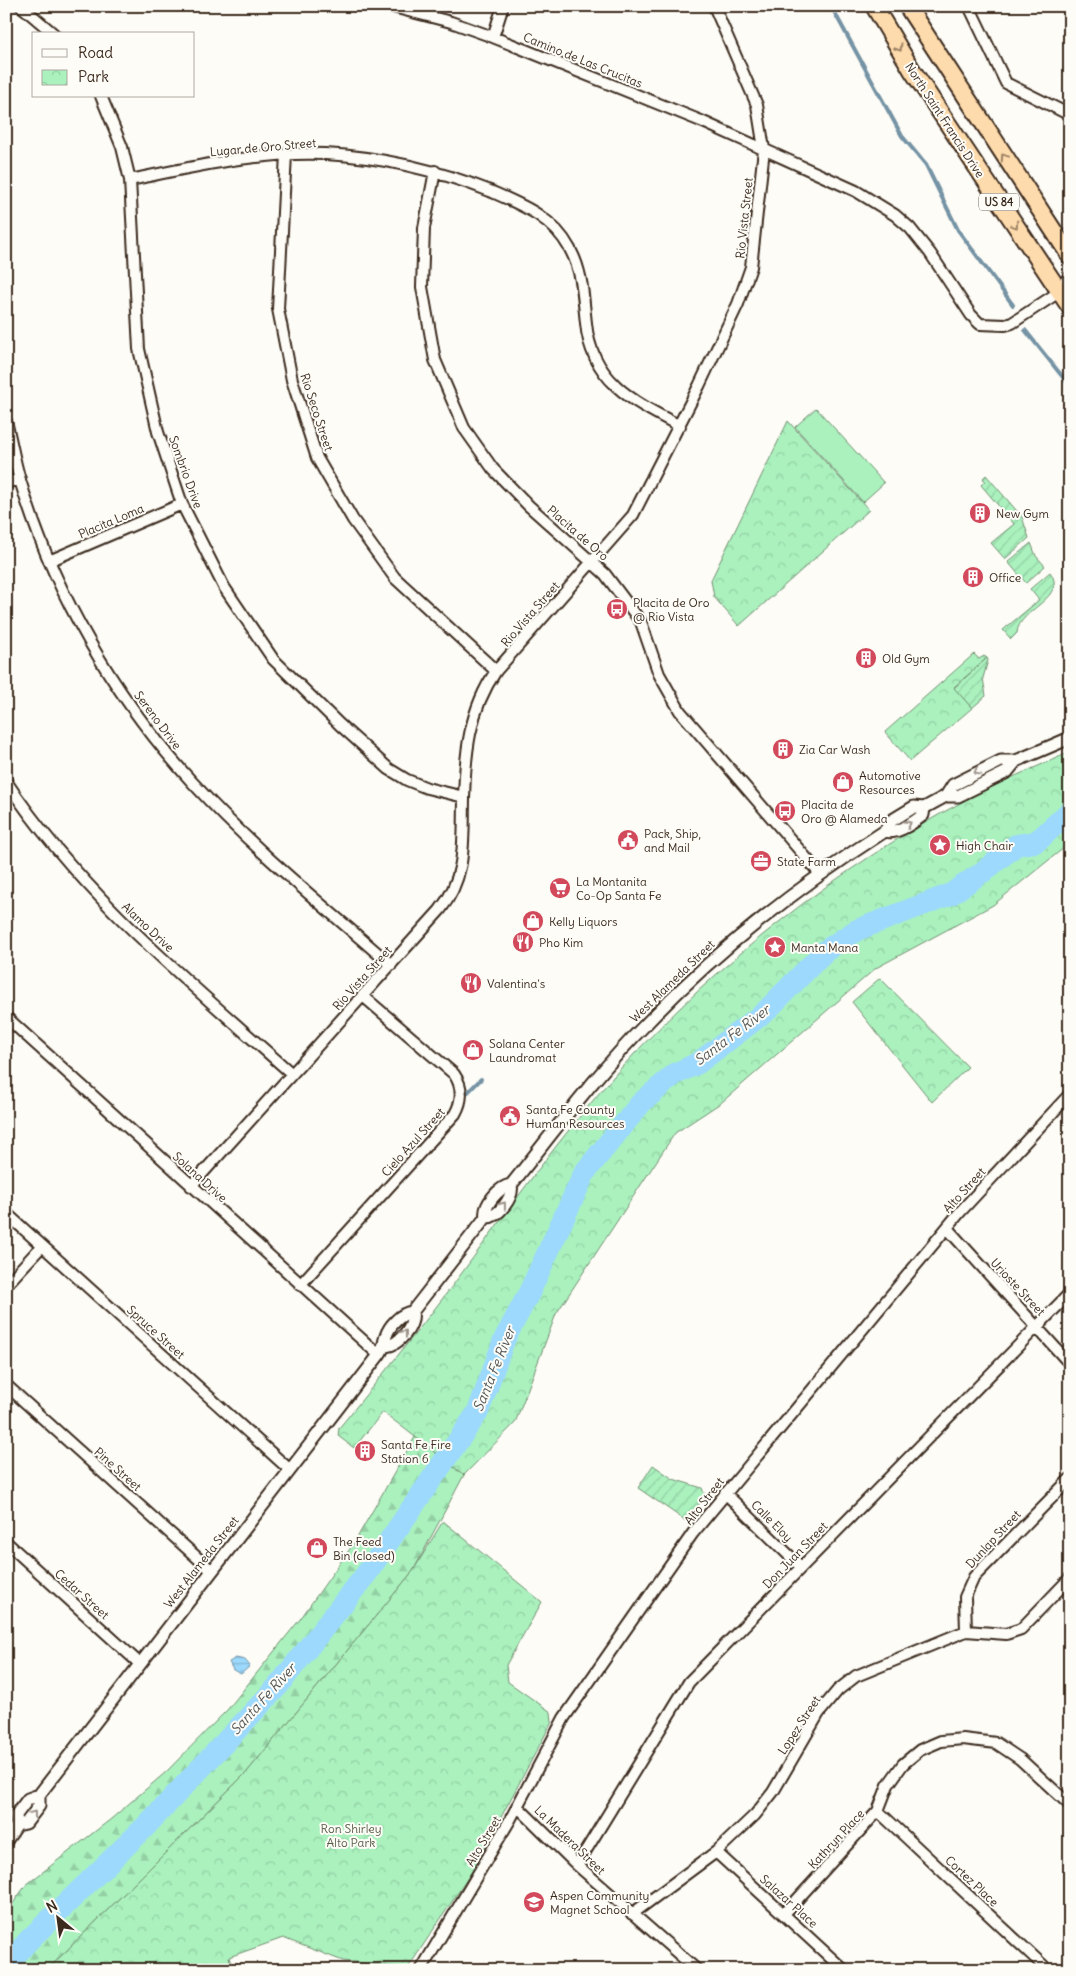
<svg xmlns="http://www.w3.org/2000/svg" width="1076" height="1976" viewBox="0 0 1076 1976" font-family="Delius,sans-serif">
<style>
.grass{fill:#aaf1be;stroke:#728e6e}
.forest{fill:url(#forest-firs);stroke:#728e6e}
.park{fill:url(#park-crowns);stroke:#728e6e}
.garden{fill:url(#garden-furrows);stroke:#728e6e}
.water{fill:url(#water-rules);stroke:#7593a4}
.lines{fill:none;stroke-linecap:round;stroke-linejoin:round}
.stream{stroke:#7593a4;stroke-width:4}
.river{stroke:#9cd9fd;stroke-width:22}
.minor-casing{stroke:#3b2a1e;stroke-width:14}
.tertiary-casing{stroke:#3b2a1e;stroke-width:15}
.secondary-casing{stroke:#3b2a1e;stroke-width:18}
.trunk-casing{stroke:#3b2a1e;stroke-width:20}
.minor{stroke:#fdfcf7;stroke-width:10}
.tertiary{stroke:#fdfcf7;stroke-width:11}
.secondary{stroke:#fdfcf7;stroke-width:14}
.trunk{stroke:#fedbac;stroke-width:16}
.oneway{stroke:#9c8265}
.oneway2{stroke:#9c938a}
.labels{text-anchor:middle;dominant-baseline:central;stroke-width:4;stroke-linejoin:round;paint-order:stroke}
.shield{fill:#fdfcf7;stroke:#75695f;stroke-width:1}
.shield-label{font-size:11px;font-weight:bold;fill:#3b2a1e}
.street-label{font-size:12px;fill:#3b2a1e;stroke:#fdfcf7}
.poi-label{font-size:12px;fill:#3b2a1e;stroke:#fdfcf7;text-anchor:start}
.park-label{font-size:12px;fill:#575c46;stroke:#fdfcf7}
.water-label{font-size:14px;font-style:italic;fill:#535656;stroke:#fdfcf7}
</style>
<defs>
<pattern id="forest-firs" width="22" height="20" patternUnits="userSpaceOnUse" patternTransform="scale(1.25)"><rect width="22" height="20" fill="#aaf1be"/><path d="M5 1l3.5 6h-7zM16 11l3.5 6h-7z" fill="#93cfa3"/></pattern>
<pattern id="park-crowns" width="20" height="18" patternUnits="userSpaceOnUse" patternTransform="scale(1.25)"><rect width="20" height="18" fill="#aaf1be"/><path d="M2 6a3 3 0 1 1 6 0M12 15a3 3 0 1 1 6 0" fill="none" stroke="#93cfa3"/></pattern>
<pattern id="garden-furrows" width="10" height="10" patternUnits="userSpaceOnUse" patternTransform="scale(1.25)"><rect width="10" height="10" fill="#aaf1be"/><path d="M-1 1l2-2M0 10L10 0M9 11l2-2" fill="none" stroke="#93cfa3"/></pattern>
<pattern id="water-rules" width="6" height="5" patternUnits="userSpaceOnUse" patternTransform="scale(1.25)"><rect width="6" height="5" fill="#9cd9fd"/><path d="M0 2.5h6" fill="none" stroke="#87bad8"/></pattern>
</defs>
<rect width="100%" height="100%" fill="#fdfcf7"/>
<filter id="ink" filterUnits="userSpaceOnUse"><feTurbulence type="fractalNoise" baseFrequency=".02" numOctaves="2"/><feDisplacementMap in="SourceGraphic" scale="10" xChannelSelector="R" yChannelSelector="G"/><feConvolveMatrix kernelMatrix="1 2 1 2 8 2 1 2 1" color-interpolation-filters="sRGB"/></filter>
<g filter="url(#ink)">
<path class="grass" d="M816,408L884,483L863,502L795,427Z"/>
<path class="forest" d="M415,1437L464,1475L413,1571L247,1772L47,1970H6L8,1934L6,1913L26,1885L111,1819L166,1772L228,1709L301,1618L354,1543Z"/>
<path class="park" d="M788,421L869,510L739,626L714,597L711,580Z
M974,654L979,659L984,656L987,658L954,687L972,708L910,761L885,732Z
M1070,752V843L993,905L876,968L722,1102L675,1133L556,1314L515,1423L464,1475L383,1412L354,1448L338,1436L339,1428C377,1381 416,1334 453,1285C507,1212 560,1136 621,1068C719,962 836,869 964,801C998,782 1035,768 1070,752Z
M880,978L968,1067L932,1102L852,1002Z
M443,1521L542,1602L506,1665L508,1682L551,1712L552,1722L471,1873L408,1968L343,1961L283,1938L229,1957L233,1970H47L247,1772L413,1571Z"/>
<path class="garden" d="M986,475L1022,517L1029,538L1005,559L991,543L1014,524L981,485L985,481L983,478Z
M1031,543L1036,556L1045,566L1026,583L1008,562Z
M1050,572C1069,598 1018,609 1017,633L1011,639L1003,630L1039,600L1030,589Z
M987,658L988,660L983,678L986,696L972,708L954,688Z
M653,1465L673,1479L702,1488L705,1496L686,1521L638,1488Z"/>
<path class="water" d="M236,1658L245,1660L250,1666L241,1674L233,1670L229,1662Z"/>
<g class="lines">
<path class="stream" d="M831,6L902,136L926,165L958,230L1013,305
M1025,330L1070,386
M468,1092L481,1079"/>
<path class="river" d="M983,872L1016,845L1035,842L1042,837L1070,811
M6,1966L28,1941L145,1827L278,1686L367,1573L478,1412L504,1340L528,1295L585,1172L641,1103L675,1074L698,1063L765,1012L825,951L857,930L951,894L977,876"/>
<g class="minor-casing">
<path id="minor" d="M21,6L54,34
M389,6L451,22L493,37L701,121L856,191L895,215L910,228L930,253L971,315L980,324L1005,325L1012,323L1059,292
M969,6L1006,83L1070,115
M493,37L503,6
M101,96L122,147L130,180L139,349L158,432L182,504L224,587L273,659L340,725L389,769L407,780L427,788L464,797
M286,154L278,309L292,380L317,458L353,520L395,578L496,671
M435,171L424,228L422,287L435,360L464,428L493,469L529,506L605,574L641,622L659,674L680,711L820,874
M130,180C193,167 260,151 325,154C382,157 437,170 490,191C522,205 553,217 570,249C583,273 583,297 586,323C591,381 634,402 680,426
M6,421C11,440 14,460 20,480C53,592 114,697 193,783C253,849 324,906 391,965
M6,483L20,479
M49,561L182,504
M6,781C82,896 190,983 292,1074
M6,1017L379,1355
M191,1186L440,910C467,877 463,840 464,800C465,754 469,710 496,671L633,515L699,386L738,304L751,267L764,149L757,105L714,6
M6,1213L290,1470
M947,1228L1070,1364
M6,1285L42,1246
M300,1285L455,1114C463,1100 463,1087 454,1074L363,996
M6,1385L212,1571
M725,1493L801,1567
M6,1542L140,1664
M966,1631L965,1597L974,1577L1070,1479
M517,1806L577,1865L697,1970
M878,1811L1048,1970
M716,1852L844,1970
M577,1865L689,1682L1070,1293
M632,1914L716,1852L755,1815L773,1792L819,1713L838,1690L856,1676L966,1631L1006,1634L1021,1629L1070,1578
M784,1914L878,1811L888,1785L903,1764L920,1750L941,1741L963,1739L996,1743L1020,1759L1070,1805
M421,1970L510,1820L564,1718L693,1533L960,1212L1070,1094"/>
</g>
<g class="tertiary-casing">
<path id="tertiary" d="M946,796H958L1007,772L1016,761L1070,738
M885,831C897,835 914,822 923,815L924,808
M486,1217C483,1205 499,1187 511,1185C555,1130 597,1073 647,1023C718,949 799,886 885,831L891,821L914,807L924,808L946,796L953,785L1001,761H1016
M386,1346C399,1345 415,1326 412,1312
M17,1825L26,1823L39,1806V1795
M6,1841L17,1825L16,1815L28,1799L39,1795L379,1355C385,1347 383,1344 386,1336C389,1326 401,1313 412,1312L486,1217C498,1218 514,1197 511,1185"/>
</g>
<g class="secondary-casing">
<path id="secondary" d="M1059,292L1070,279"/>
</g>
<g class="trunk-casing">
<path id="trunk" d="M874,6L912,70L1070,307
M907,6L1070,256"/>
</g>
<use href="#minor" class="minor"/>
<use href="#tertiary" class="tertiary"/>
<use href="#secondary" class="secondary"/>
<use href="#trunk" class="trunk"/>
</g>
<defs><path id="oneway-chevron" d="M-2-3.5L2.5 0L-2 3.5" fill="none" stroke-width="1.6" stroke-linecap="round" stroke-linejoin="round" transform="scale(1.25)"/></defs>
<g class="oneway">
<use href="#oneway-chevron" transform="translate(899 48) rotate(58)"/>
<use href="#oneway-chevron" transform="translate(1004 157) rotate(-124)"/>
<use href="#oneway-chevron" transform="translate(1015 225) rotate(56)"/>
</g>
<g class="oneway2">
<use href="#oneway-chevron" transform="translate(977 772) rotate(153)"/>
<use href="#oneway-chevron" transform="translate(908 824) rotate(-30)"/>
<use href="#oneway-chevron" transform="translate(503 1205) rotate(-52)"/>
<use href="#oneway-chevron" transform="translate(404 1333) rotate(-52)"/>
<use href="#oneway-chevron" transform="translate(33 1814) rotate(-53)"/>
</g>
</g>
<defs>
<g id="building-disc" transform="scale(1.125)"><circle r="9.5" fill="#d1495b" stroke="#fdfcf7"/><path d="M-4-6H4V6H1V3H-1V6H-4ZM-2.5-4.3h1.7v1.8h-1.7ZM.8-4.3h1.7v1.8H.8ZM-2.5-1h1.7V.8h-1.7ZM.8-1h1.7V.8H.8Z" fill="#fff"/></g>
<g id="bus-disc" transform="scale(1.125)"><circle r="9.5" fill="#d1495b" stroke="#fdfcf7"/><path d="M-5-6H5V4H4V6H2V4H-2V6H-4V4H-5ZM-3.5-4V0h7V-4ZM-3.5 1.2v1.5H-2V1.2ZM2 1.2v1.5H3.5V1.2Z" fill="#fff"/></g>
<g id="shop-disc" transform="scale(1.125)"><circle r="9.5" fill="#d1495b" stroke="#fdfcf7"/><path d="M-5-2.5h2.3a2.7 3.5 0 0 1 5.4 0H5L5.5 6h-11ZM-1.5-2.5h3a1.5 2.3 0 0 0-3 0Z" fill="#fff"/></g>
<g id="civic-disc" transform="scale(1.125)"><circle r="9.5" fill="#d1495b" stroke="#fdfcf7"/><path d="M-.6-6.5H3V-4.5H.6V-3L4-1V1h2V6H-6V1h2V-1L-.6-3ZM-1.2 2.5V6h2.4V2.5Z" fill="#fff"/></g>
<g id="sight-disc" transform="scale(1.125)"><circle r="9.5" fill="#d1495b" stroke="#fdfcf7"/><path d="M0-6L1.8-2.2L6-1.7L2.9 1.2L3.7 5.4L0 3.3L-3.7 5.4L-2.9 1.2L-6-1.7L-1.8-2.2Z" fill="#fff"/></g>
<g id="office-disc" transform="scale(1.125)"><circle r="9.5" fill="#d1495b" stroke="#fdfcf7"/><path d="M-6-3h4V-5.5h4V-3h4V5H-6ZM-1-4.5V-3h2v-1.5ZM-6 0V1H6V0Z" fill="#fff"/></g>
<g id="supermarket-disc" transform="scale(1.125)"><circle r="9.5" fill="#d1495b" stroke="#fdfcf7"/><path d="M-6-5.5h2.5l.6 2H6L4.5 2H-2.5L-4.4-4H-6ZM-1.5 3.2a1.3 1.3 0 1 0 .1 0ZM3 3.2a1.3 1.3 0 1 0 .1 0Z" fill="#fff"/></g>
<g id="restaurant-disc" transform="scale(1.125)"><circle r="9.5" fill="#d1495b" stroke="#fdfcf7"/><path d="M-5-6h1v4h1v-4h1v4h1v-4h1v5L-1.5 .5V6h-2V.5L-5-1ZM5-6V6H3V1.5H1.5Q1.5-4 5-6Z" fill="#fff"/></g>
<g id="school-disc" transform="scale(1.125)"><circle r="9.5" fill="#d1495b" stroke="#fdfcf7"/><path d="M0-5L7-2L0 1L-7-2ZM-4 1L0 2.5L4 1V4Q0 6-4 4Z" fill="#fff"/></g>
</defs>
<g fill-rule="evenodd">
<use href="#building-disc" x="980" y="513"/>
<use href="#building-disc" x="973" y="577"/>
<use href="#bus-disc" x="617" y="609"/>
<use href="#building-disc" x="866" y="658"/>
<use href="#building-disc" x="783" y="749"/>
<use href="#shop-disc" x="843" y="782"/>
<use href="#bus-disc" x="785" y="811"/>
<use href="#civic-disc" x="628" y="840"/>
<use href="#sight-disc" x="940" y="845"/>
<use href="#office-disc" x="761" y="861"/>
<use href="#supermarket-disc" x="560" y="888"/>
<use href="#shop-disc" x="533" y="921"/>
<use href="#restaurant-disc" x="523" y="942"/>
<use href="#sight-disc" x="775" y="947"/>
<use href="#restaurant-disc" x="471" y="983"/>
<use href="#shop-disc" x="473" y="1050"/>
<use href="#civic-disc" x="510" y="1116"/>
<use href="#building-disc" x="365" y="1451"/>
<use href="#shop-disc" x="317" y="1548"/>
<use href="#school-disc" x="534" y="1902"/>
</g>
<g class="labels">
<rect class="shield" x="979" y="193.5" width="40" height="17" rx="4"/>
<g class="shield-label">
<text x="999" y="202">US 84</text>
</g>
<g class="street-label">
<text transform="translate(583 60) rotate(22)">Camino de Las Crucitas</text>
<text transform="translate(945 120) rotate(57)">North Saint Francis Drive</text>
<text transform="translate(263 147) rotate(-5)">Lugar de Oro Street</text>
<text transform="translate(744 218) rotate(-84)">Rio Vista Street</text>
<text transform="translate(317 412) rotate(72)">Rio Seco Street</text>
<text transform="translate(186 472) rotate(70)">Sombrio Drive</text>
<text transform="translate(111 521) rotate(-23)">Placita Loma</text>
<text transform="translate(578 533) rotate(41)">Placita de Oro</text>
<text transform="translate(530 614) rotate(-49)">Rio Vista Street</text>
<text transform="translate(158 720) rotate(53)">Sereno Drive</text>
<text transform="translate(148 927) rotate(43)">Alamo Drive</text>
<text transform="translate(362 978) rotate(-48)">Rio Vista Street</text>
<text transform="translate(672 981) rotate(-44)">West Alameda Street</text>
<text transform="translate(413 1142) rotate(-48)">Cielo Azul Street</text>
<text transform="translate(200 1177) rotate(42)">Solana Drive</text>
<text transform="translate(964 1190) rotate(-48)">Alto Street</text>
<text transform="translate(1018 1287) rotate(47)">Urioste Street</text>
<text transform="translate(156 1332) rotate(42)">Spruce Street</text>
<text transform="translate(118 1469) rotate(42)">Pine Street</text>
<text transform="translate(704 1501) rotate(-52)">Alto Street</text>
<text transform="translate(772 1521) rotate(45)">Calle Eloy</text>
<text transform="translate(993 1539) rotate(-47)">Dunlap Street</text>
<text transform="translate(795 1555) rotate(-46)">Don Juan Street</text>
<text transform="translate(201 1562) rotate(-52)">West Alameda Street</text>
<text transform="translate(82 1594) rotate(42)">Cedar Street</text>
<text transform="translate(799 1725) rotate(-57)">Lopez Street</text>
<text transform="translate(836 1839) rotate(-47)">Kathryn Place</text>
<text transform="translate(570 1840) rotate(44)">La Madera Street</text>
<text transform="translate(483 1841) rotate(-59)">Alto Street</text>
<text transform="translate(972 1881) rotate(43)">Cortez Place</text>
<text transform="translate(789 1901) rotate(42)">Salazar Place</text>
</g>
<g class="poi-label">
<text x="996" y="513">New Gym</text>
<text x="989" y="577">Office</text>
<text x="633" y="602">Placita de Oro<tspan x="633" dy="14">@ Rio Vista</tspan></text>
<text x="882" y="658">Old Gym</text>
<text x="799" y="749">Zia Car Wash</text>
<text x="859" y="775">Automotive<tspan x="859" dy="14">Resources</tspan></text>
<text x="801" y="804">Placita de<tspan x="801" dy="14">Oro @ Alameda</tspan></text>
<text x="644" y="833">Pack, Ship,<tspan x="644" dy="14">and Mail</tspan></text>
<text x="956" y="845">High Chair</text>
<text x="777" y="861">State Farm</text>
<text x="576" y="881">La Montanita<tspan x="576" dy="14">Co-Op Santa Fe</tspan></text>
<text x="549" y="921">Kelly Liquors</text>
<text x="539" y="942">Pho Kim</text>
<text x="791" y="947">Manta Mana</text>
<text x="487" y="983">Valentina's</text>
<text x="489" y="1043">Solana Center<tspan x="489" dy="14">Laundromat</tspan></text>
<text x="526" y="1109">Santa Fe County<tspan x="526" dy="14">Human Resources</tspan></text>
<text x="381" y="1444">Santa Fe Fire<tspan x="381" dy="14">Station 6</tspan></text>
<text x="333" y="1541">The Feed<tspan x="333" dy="14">Bin (closed)</tspan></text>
<text x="550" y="1895">Aspen Community<tspan x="550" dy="14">Magnet School</tspan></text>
</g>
<g class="park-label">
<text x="351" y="1828">Ron Shirley<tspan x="351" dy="14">Alto Park</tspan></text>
</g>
<g class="water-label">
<text transform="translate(732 1035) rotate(-37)">Santa Fe River</text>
<text transform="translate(494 1369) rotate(-68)">Santa Fe River</text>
<text transform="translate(263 1699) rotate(-48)">Santa Fe River</text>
</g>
</g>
<rect width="1076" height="1976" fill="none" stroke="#fdfcf7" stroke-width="25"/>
<rect x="12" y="12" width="1051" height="1951" fill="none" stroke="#3b2a1e" stroke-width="2" filter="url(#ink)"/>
<rect x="32" y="32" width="162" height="65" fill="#fdfcf7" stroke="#afa8a0"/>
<rect x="42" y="49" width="25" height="8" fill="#fdfcf7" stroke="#afa8a0"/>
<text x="78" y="58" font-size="15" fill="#3b2a1e">Road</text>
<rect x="42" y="70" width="25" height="15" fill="url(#park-crowns)" stroke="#afa8a0"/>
<text x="78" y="82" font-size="15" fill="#3b2a1e">Park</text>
<g transform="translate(58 1918) rotate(331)" stroke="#fdfcf7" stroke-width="4" paint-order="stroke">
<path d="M0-4L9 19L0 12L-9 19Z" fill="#3b2a1e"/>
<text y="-8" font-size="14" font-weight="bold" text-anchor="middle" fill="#3b2a1e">N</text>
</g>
</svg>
